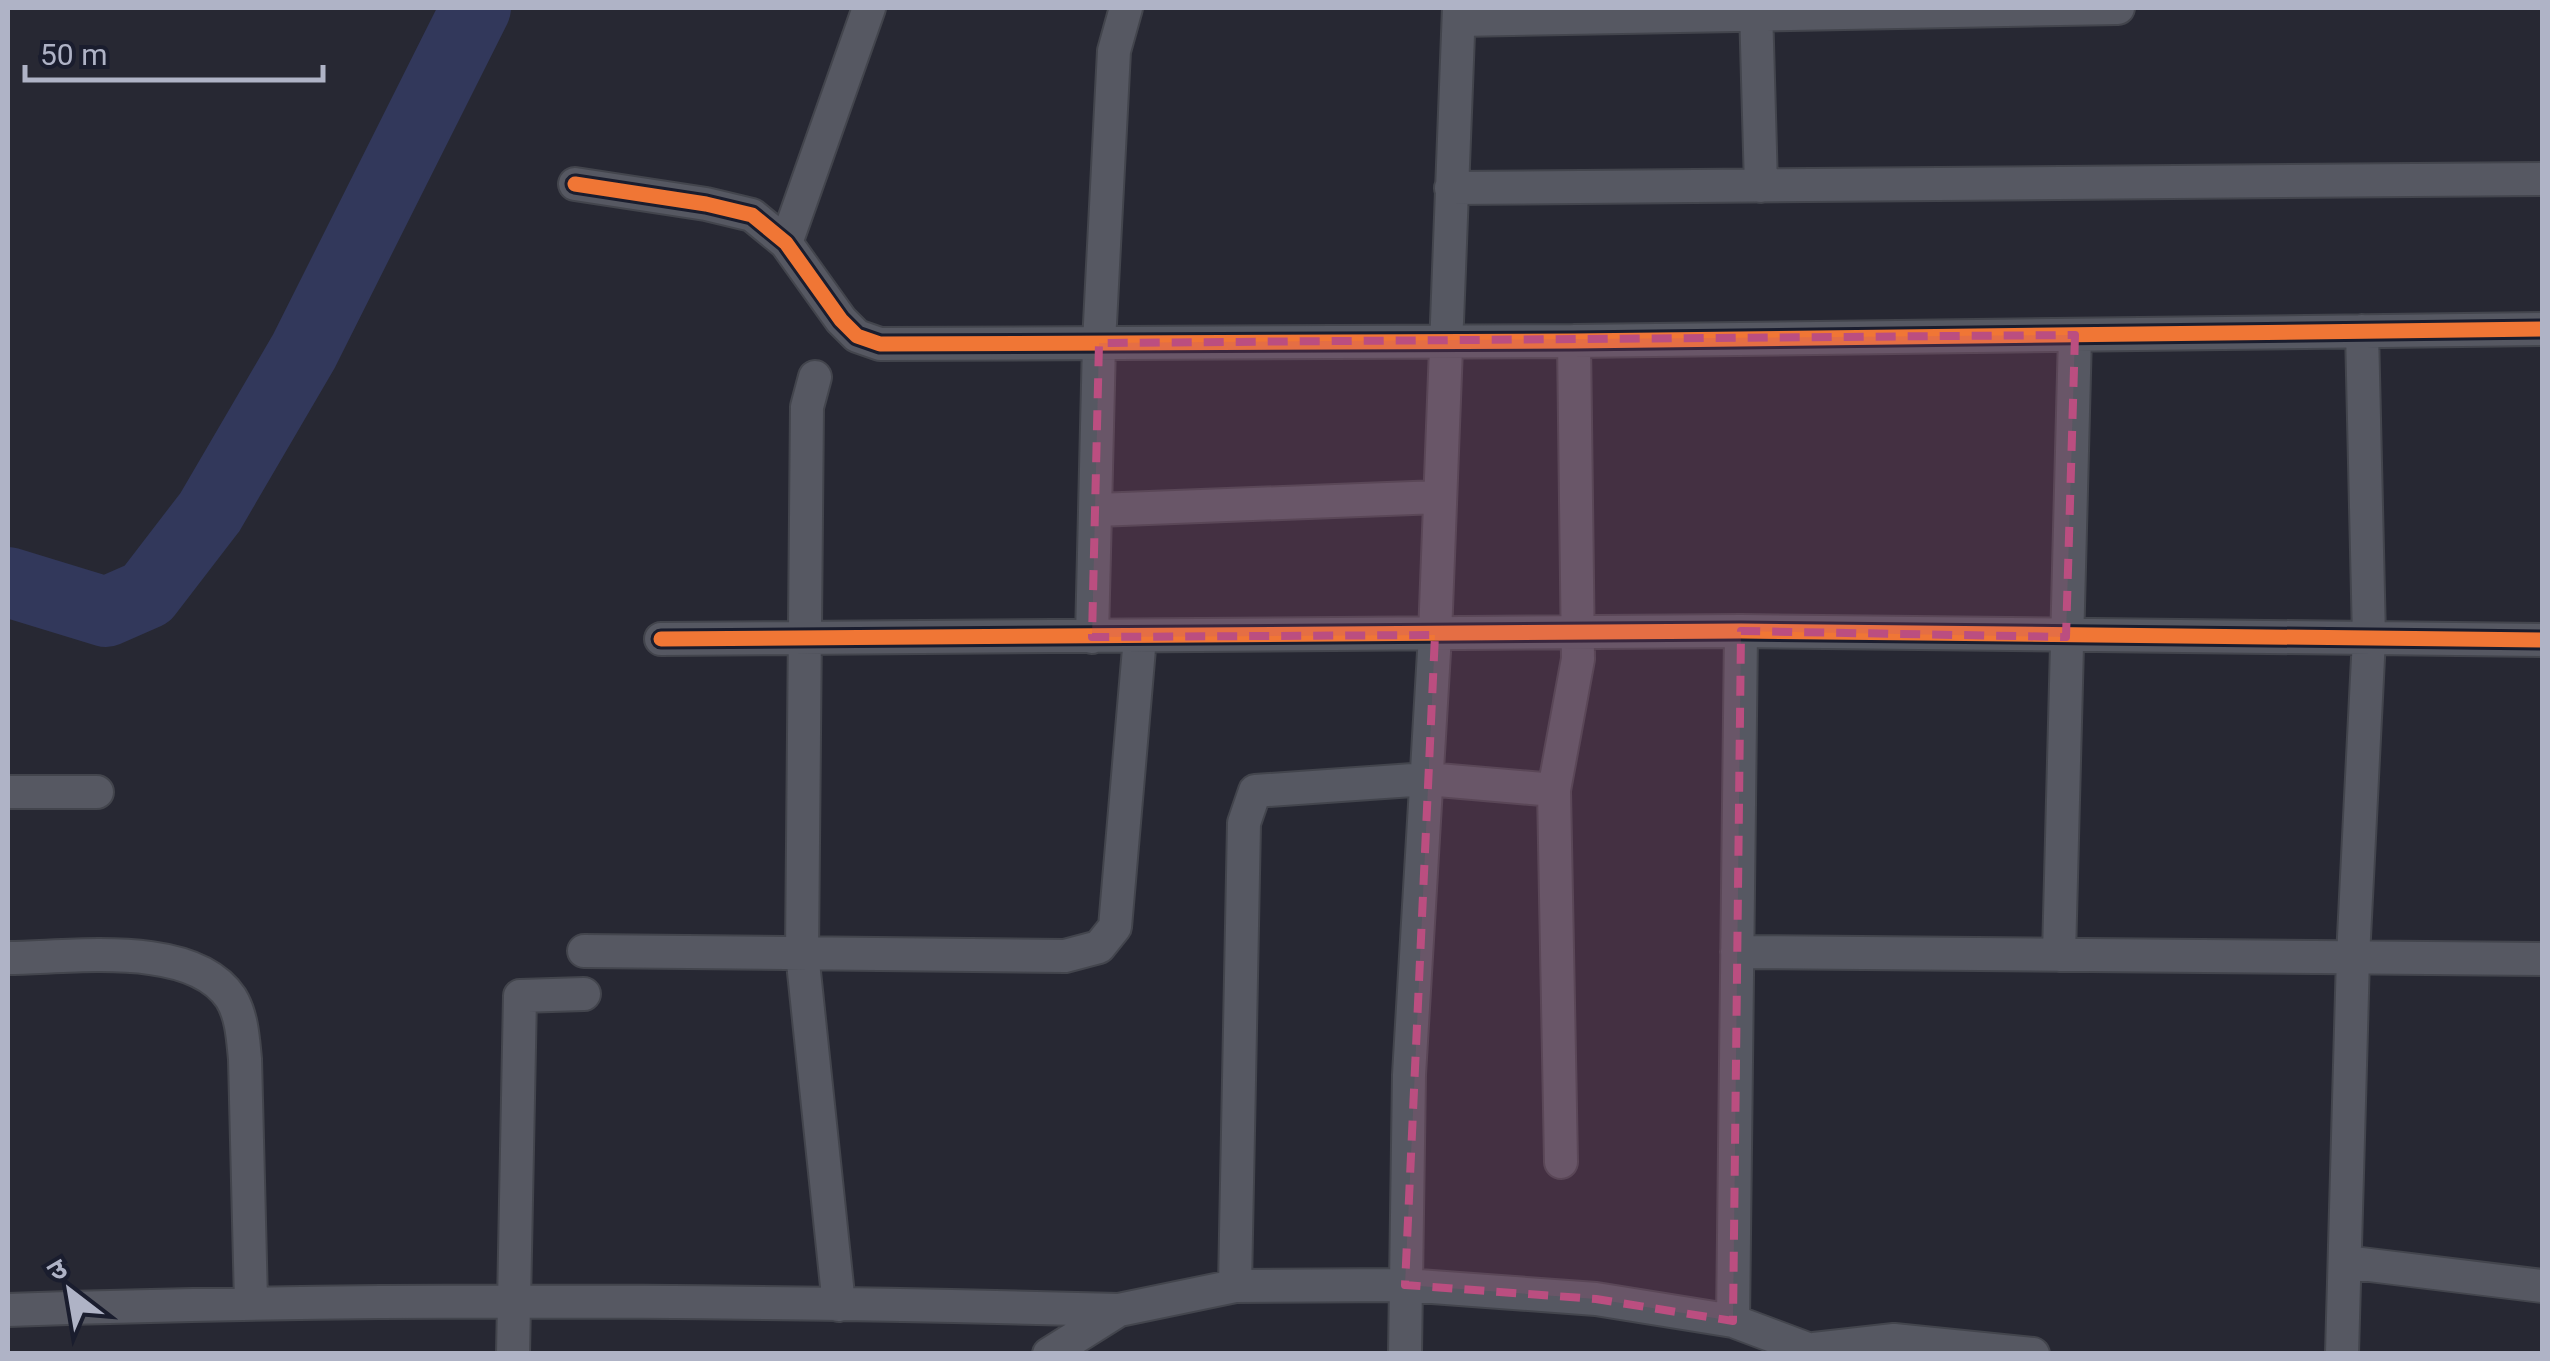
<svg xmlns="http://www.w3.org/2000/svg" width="2550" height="1361" viewBox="0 0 2550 1361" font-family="Roboto,'Noto Sans Devanagari',sans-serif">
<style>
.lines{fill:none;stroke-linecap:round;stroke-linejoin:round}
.river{stroke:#32385b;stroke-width:70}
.minor-casing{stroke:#43454d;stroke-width:36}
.minor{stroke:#565862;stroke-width:32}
.cycleway-casing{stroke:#1a1d2e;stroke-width:21}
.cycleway{stroke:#f07635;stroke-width:15}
.marked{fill:#bb4e80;fill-opacity:0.2;stroke:#bb4e80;stroke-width:8;stroke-dasharray:20 12;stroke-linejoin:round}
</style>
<rect width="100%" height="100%" fill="#272833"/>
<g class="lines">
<path class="river" d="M8,582L106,612L147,594L210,512L304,351L476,8"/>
<g class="minor-casing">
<path id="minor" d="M1756,8L1761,186
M1459,20L2118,8
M575,184L706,204L752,215L786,243L841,320L857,336L880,344L1574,341L2542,329
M1451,188L2542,179
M786,243L869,8
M815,377L807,407L802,953L839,1305
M1097,510L1439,497
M1092,637L1099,343L1114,51L1126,8
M661,639L1741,631L2542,640
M8,792H97
M584,951L1065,956L1099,947L1115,927L1140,637
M1737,952L2542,959
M2059,955L2075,335
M8,958C70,958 192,939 231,998C242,1016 243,1039 245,1059L251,1302
M1561,1162L1554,790L1578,659L1574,341
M2345,1262L2542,1286
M1235,1286L1244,823L1255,791L1427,779L1554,790
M8,1310C378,1297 748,1300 1119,1310
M1733,1321L1741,631
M1814,1349L1894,1340L2033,1354
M513,1354L520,996L584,994
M1049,1354L1119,1310L1235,1286L1405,1285L1596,1299L1733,1321L1821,1354
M1405,1354L1409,1075L1435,635L1459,8
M2342,1354L2353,957L2369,638L2362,331"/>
</g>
<use href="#minor" class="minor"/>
<g class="cycleway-casing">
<path id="cycleway" d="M575,184L706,204L752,215L786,243L841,320L857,336L880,344L1574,341L2542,329
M661,639L1741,631L2542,640"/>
</g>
<use href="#cycleway" class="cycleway"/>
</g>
<path class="marked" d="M2075,335L2066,637L1741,631L1733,1321L1596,1299L1405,1285L1435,635L1092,637L1099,343Z"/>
<rect width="2550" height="1361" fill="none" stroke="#afb3c6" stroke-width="20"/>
<g transform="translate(70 1291) rotate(329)" stroke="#1a1d2e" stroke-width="8" paint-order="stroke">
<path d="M0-8L18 38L0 25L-18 38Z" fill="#afb3c6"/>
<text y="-15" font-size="28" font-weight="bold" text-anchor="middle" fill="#afb3c6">उ</text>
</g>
<path d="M25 65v15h298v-15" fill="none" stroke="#afb3c6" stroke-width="5"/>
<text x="40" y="65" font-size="30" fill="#afb3c6" stroke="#1a1d2e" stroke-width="8" paint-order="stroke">50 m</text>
</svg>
